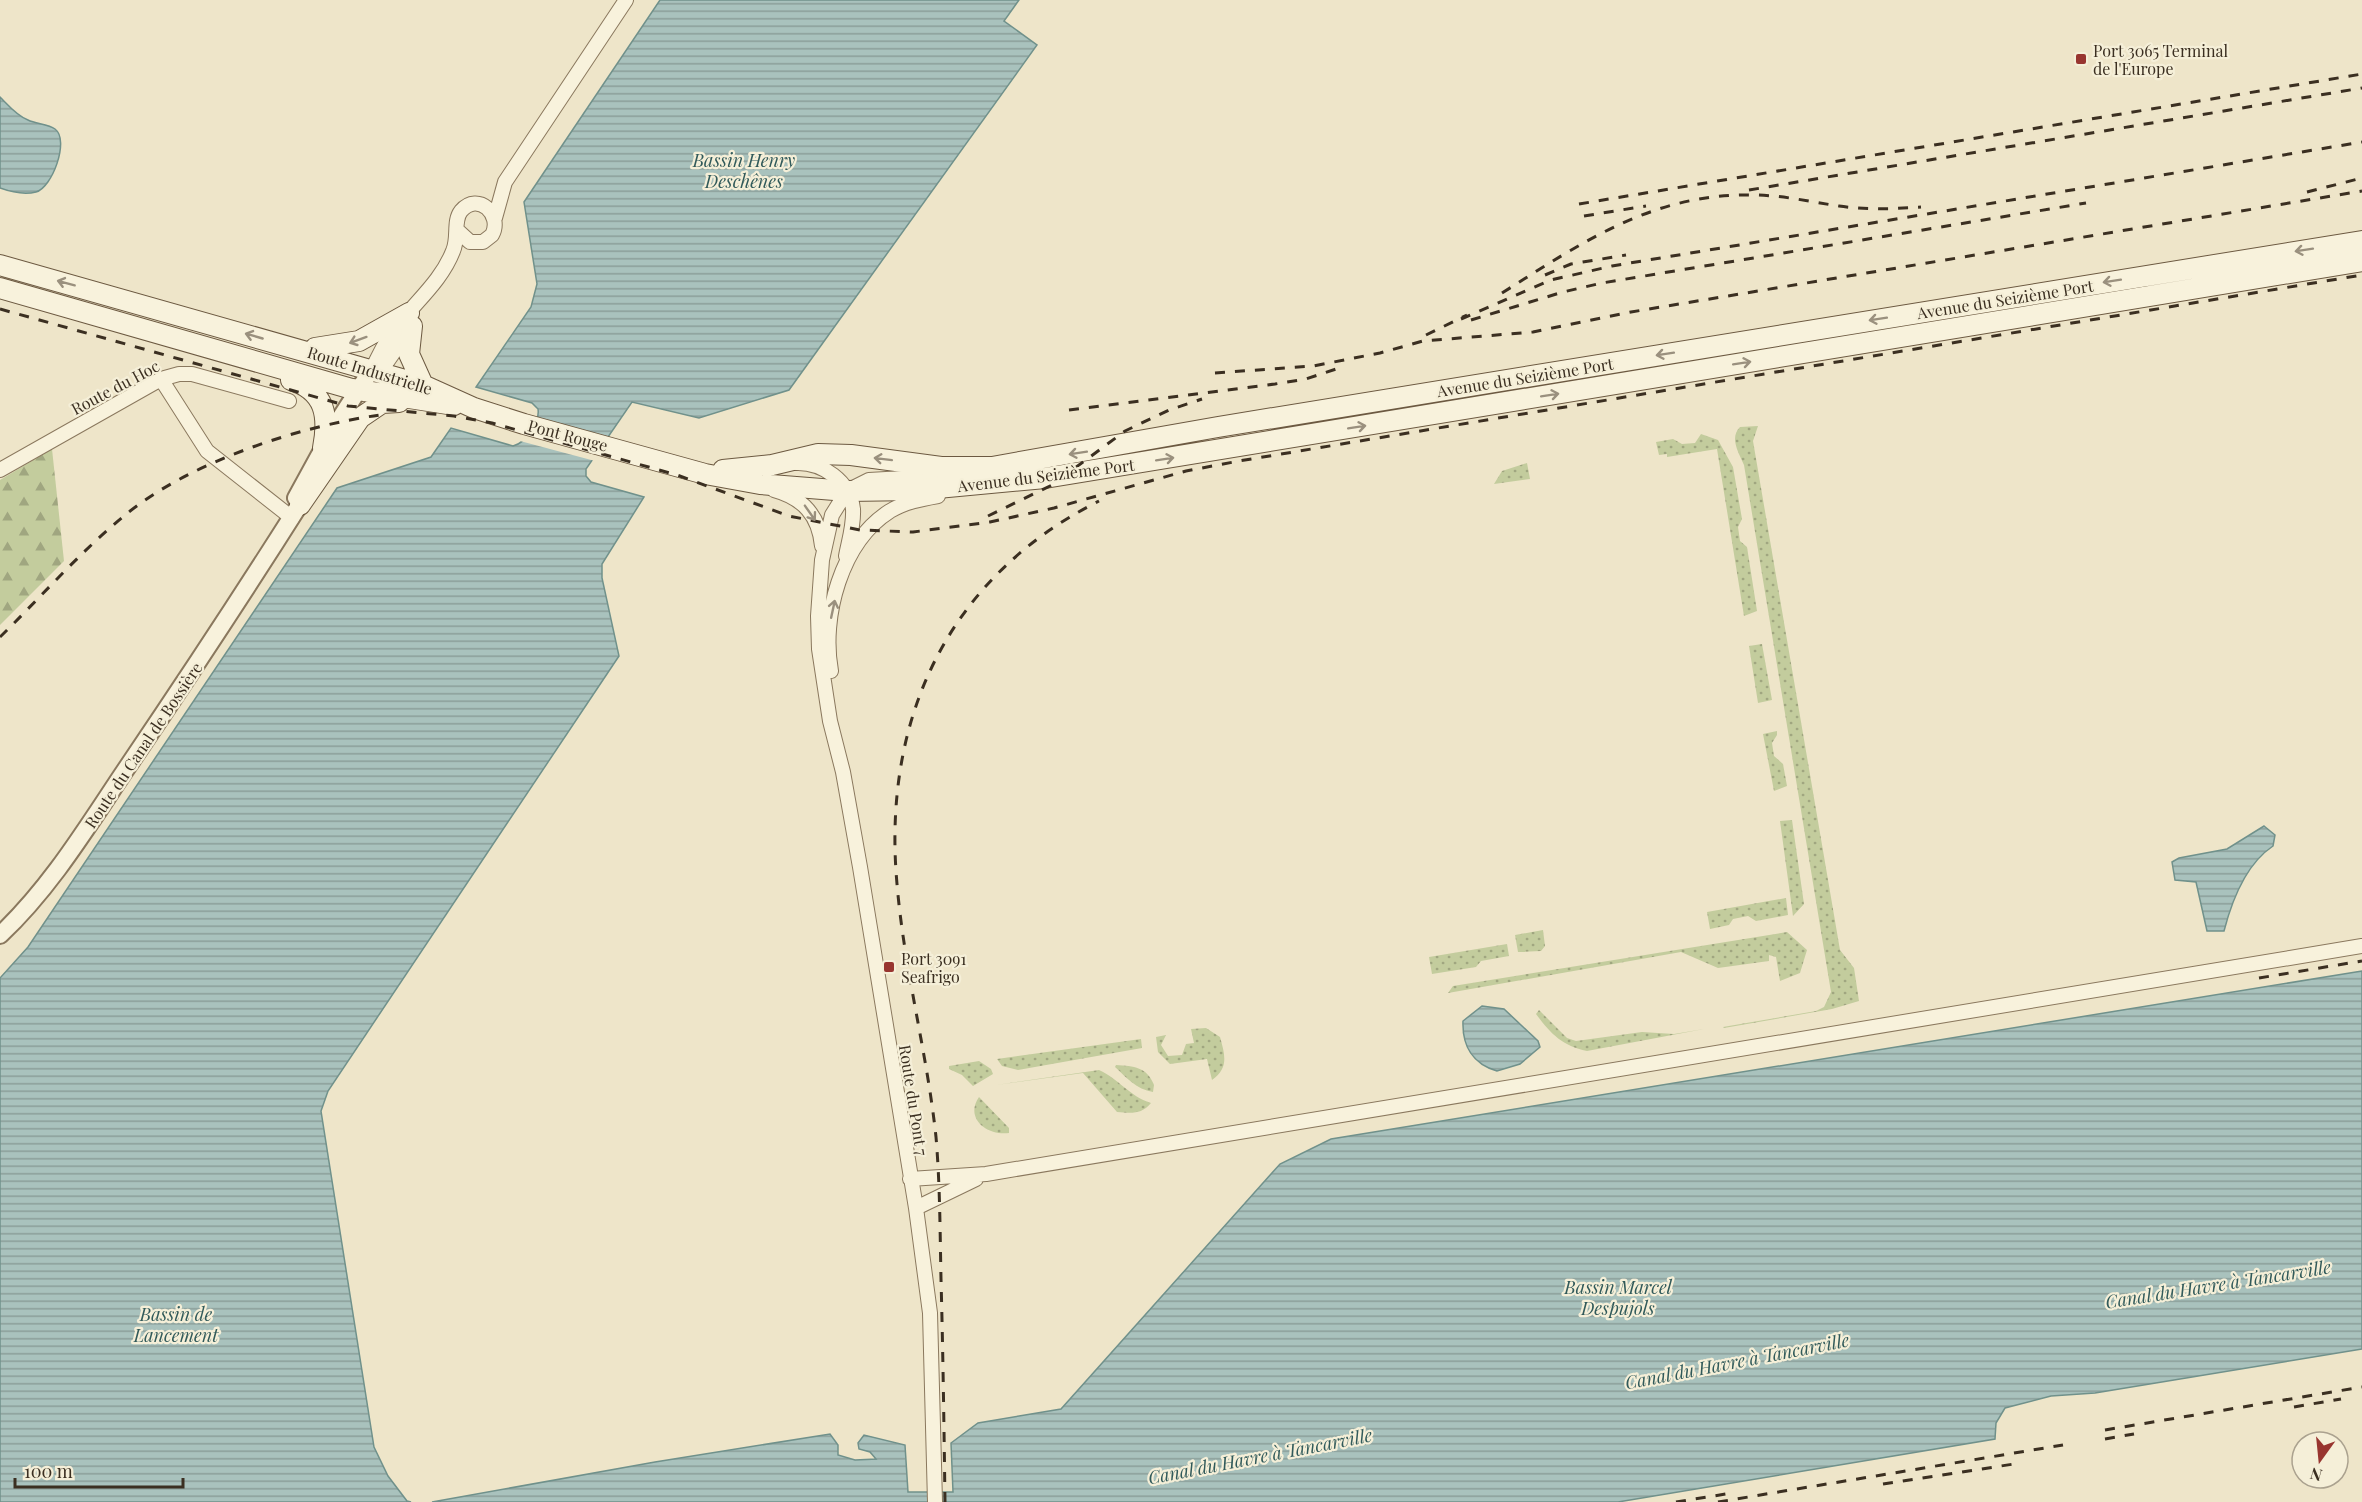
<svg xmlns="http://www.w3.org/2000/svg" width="2362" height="1502" viewBox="0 0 2362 1502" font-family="'Playfair Display',serif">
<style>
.grass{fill:url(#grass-dots)}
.forest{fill:url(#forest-firs)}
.water{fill:url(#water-rules);stroke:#70918b;stroke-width:1.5}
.pier{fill:#eee5c9}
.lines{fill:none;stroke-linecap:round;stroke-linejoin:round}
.minor-casing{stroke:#8a785e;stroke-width:16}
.tertiary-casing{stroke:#8a785e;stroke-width:20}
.secondary-casing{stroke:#6c5941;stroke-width:22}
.minor{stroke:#f8f2dc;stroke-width:14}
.tertiary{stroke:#f8f2dc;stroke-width:16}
.secondary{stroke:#f8f2dc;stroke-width:20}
.rail{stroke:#3b2f21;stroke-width:3;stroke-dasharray:10 10;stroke-linecap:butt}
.oneway{stroke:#9a907e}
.poi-dot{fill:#98352f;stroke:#f5efd8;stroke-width:2}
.labels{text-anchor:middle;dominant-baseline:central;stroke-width:4.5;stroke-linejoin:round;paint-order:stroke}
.poi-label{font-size:16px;fill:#3b2f21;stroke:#f5efd8;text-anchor:start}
.street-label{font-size:16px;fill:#3b2f21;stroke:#f5efd8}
.water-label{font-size:18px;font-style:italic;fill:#315a5a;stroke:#f5efd8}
</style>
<defs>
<pattern id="grass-dots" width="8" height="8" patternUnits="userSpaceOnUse" patternTransform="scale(1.5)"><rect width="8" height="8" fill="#c3cc9d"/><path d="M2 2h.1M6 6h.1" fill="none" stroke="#a0a680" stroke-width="1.8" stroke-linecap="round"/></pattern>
<pattern id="forest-firs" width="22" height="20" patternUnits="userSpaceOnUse" patternTransform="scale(1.5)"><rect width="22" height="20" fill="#c3cc9d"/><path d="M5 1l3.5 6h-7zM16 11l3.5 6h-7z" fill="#a0a680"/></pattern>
<pattern id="water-rules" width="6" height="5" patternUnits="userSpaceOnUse" patternTransform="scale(1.5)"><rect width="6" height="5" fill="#a9c2bd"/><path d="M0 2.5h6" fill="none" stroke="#8b9e99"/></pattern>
</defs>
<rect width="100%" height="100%" fill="#eee5c9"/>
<path class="grass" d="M1758,426L1753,441L1840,950L1854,968L1859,1001L1832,1009L1724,1028L1723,1027L1816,1011L1824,1007L1831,992L1744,465C1739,453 1729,438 1740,427Z
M1701,434L1718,440L1733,467L1742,519L1738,527L1740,541L1747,547L1757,611L1744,616L1717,449L1667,457V454L1659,455L1656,442L1673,439L1682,444L1695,443Z
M1527,463L1530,479L1494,484L1502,471Z
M1762,644L1772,700L1758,703L1749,646Z
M1777,731V735L1772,743L1774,756L1783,764L1787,786L1774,791L1763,734Z
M1792,820L1804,904L1793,916L1780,821Z
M1786,898L1788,915L1756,921L1748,916L1733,919L1729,925L1710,929L1707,912Z
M1543,930L1545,946L1541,951L1518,952L1515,935Z
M1787,932L1807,950L1800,973L1780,981L1776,957L1769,955V961L1718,968L1681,952L1448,993L1453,986Z
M1507,944L1509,956L1481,961L1476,967L1432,974L1429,957Z
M1539,1010L1567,1038L1576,1041L1642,1032L1674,1034L1704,1029L1587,1051C1562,1046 1550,1033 1536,1014Z
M1206,1028L1220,1037C1225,1055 1229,1068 1212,1080L1207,1059L1170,1064L1158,1052L1156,1037L1166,1035L1161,1045L1168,1056L1182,1055L1186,1044L1194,1043L1191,1029Z
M1141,1039L1142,1048L1018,1070L1002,1066L997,1059Z
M979,1061L991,1069L993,1074L973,1086L962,1075L949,1069V1066Z
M1116,1065C1134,1066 1147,1067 1154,1085L1153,1092C1136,1089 1127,1078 1115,1067Z
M1099,1070C1119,1079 1129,1096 1151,1103C1141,1115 1131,1113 1117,1112L1083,1073L996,1085Z
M979,1097L1009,1128V1133C988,1136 964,1119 979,1097Z"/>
<path class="forest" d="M52,449L64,561L0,625V480Z"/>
<path class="water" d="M660,0H1019L1004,21L1037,45L789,390L699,418L632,402L586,469V476L591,482L644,497L602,564V578L619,656L328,1091L321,1111L374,1447L388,1476L407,1501L411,1502H0V978L28,947L337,488L431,457L451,428L513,446C526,443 540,422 538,409L532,403L476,387L531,307L537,284L524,202Z
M0,97C8,105 17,116 28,120C36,124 48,124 55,129C70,140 52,188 36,192C24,195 11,192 0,188Z
M2264,826L2275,835L2273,846C2246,864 2232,900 2224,931H2207L2196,882L2175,880L2172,862L2179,858L2227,849Z
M2362,971V1349L2095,1393L2051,1396L2005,1408L1996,1423L1995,1439L1618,1502H432L655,1462L830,1434L838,1445V1455L855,1460L876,1459L870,1452L859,1449L858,1443L864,1435L905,1445L908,1492H953L951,1443L978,1423L1061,1409L1280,1164L1331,1139Z
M1482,1006L1504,1009L1538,1041L1540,1047L1520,1064L1497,1071C1473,1064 1462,1046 1463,1021Z"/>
<path class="pier" d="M534,418L610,438L595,461L520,441Z"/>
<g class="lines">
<g class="minor-casing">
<path id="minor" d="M495,218L505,182L626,0
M372,369C379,356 385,341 395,329C414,303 441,282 453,251C459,238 453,221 461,211C478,191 503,215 492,235L483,242H470L458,231
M380,372L410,329
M161,379L207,451L292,518
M796,463C822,462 850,481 853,509C854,525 849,540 846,556
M0,470L161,379L179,374H192L289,401
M774,490C803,498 819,515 822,546
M831,671C821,617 841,542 890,511C905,502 921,499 938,496
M910,1179L986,1174L2362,946
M916,1208L976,1179
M935,1502L930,1313L916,1208L860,867L843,772L830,721L819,649L818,616L822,560L832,515L847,491L869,480L955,475"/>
</g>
<g class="tertiary-casing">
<path id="tertiary" d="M296,498L337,423L372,369
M0,935C51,887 87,827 126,769C187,679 247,588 305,496"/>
</g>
<g class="secondary-casing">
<path id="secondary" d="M0,265L423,385L474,408L524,424L705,474L760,484L847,491L916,490L1045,478L2362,261
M0,288L352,389L454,405
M412,326L409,354L423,385
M315,348L359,341L409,313
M291,380C326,391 329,417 323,448
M723,470L772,465L818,454L851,455L941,467H992L1218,427L2362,241
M300,505L360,418L382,403L399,402"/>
</g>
<use href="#minor" class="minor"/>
<use href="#tertiary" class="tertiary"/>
<use href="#secondary" class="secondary"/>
<path class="rail" d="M1749,190L2362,88
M2307,192L2362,178
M1579,204L2362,74
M1584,216L1646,206
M1545,275L1571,264L1626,255
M1502,293C1583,242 1653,193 1753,195C1782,195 1811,202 1839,206C1867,210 1894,209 1921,207
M0,309L348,406L454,416L492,423L677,475L789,516L860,530L913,532L990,522L1054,508L1186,471L1239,461L2362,275
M1461,319L1551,280L1612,266L2362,142
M1471,320L1563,292L1602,283L2086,203
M1426,335L1467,315
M1215,373L1313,366L1380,353L1423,341L1533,332L1631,312L2362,191
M1069,410L1275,384L1306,379L1339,368
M988,516L1052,485L1125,431L1169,410L1202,399
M0,637C41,597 80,552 124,516C187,463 299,426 380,415
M2259,978L2362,961
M2294,1407L2341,1399
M2105,1430L2362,1387
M2105,1439L2134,1434
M1883,1484L2014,1464
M945,1502C944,1428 943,1353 941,1279C940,1231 940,1184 936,1137C927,1052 904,969 897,884C882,719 948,577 1099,501
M1676,1502L1726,1494
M1718,1502L2063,1445"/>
</g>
<defs><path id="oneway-shaft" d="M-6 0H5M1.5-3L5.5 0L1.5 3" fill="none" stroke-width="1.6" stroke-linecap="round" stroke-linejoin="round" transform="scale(1.5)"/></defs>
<g class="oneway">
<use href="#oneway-shaft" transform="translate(2304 250) rotate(171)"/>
<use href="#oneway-shaft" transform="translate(2112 281) rotate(171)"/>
<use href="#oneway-shaft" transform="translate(66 283) rotate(-165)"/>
<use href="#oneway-shaft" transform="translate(1878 319) rotate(171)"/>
<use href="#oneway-shaft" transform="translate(254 336) rotate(-164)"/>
<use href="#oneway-shaft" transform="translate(358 340) rotate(160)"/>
<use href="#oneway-shaft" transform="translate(1665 354) rotate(171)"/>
<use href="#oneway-shaft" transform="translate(1742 363) rotate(-9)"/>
<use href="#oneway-shaft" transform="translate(1550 395) rotate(-9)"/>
<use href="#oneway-shaft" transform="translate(1357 427) rotate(-9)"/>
<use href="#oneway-shaft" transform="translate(1078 453) rotate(171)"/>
<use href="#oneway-shaft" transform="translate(883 459) rotate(-173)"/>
<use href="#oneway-shaft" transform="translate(1165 459) rotate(-9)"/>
<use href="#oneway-shaft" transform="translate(810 513) rotate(55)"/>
<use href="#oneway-shaft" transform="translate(833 609) rotate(-78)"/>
</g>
<g class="poi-dot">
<rect x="2075" y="53" width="12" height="12" rx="3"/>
<rect x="883" y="961" width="12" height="12" rx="3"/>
</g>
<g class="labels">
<g class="poi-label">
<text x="2093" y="50">Port 3065 Terminal<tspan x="2093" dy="18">de l'Europe</tspan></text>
<text x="901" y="958">Port 3091<tspan x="901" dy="18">Seafrigo</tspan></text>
</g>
<g class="street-label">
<text transform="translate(2005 299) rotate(-9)">Avenue du Seizième Port</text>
<text transform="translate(370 370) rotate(17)">Route Industrielle</text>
<text transform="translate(1525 377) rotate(-9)">Avenue du Seizième Port</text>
<text transform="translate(115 387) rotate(-28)">Route du Hoc</text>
<text transform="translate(568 435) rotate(15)">Pont Rouge</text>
<text transform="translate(1046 475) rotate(-7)">Avenue du Seizième Port</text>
<text transform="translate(143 745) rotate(-56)">Route du Canal de Bossière</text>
<text transform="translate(914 1100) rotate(81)">Route du Pont 7</text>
</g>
<g class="water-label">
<text x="744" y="160">Bassin Henry<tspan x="744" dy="21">Deschênes</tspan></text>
<text transform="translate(2218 1284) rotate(-9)">Canal du Havre à Tancarville</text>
<text x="1618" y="1287">Bassin Marcel<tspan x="1618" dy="21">Despujols</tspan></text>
<text x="176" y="1314">Bassin de<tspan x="176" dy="21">Lancement</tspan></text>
<text transform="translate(1737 1361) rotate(-11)">Canal du Havre à Tancarville</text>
<text transform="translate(1260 1456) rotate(-11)">Canal du Havre à Tancarville</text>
</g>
</g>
<g transform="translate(2320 1460) rotate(195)"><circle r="28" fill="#f5efd8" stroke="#aba28f" stroke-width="1.5"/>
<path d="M0-4.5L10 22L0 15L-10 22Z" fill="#98352f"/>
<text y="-9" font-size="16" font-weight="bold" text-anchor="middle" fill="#3b2f21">N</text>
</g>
<path d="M15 1478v9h168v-9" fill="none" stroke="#3b2f21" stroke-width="3"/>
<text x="24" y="1478" font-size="18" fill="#3b2f21" stroke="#f5efd8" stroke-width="4.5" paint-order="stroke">100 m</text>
</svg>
